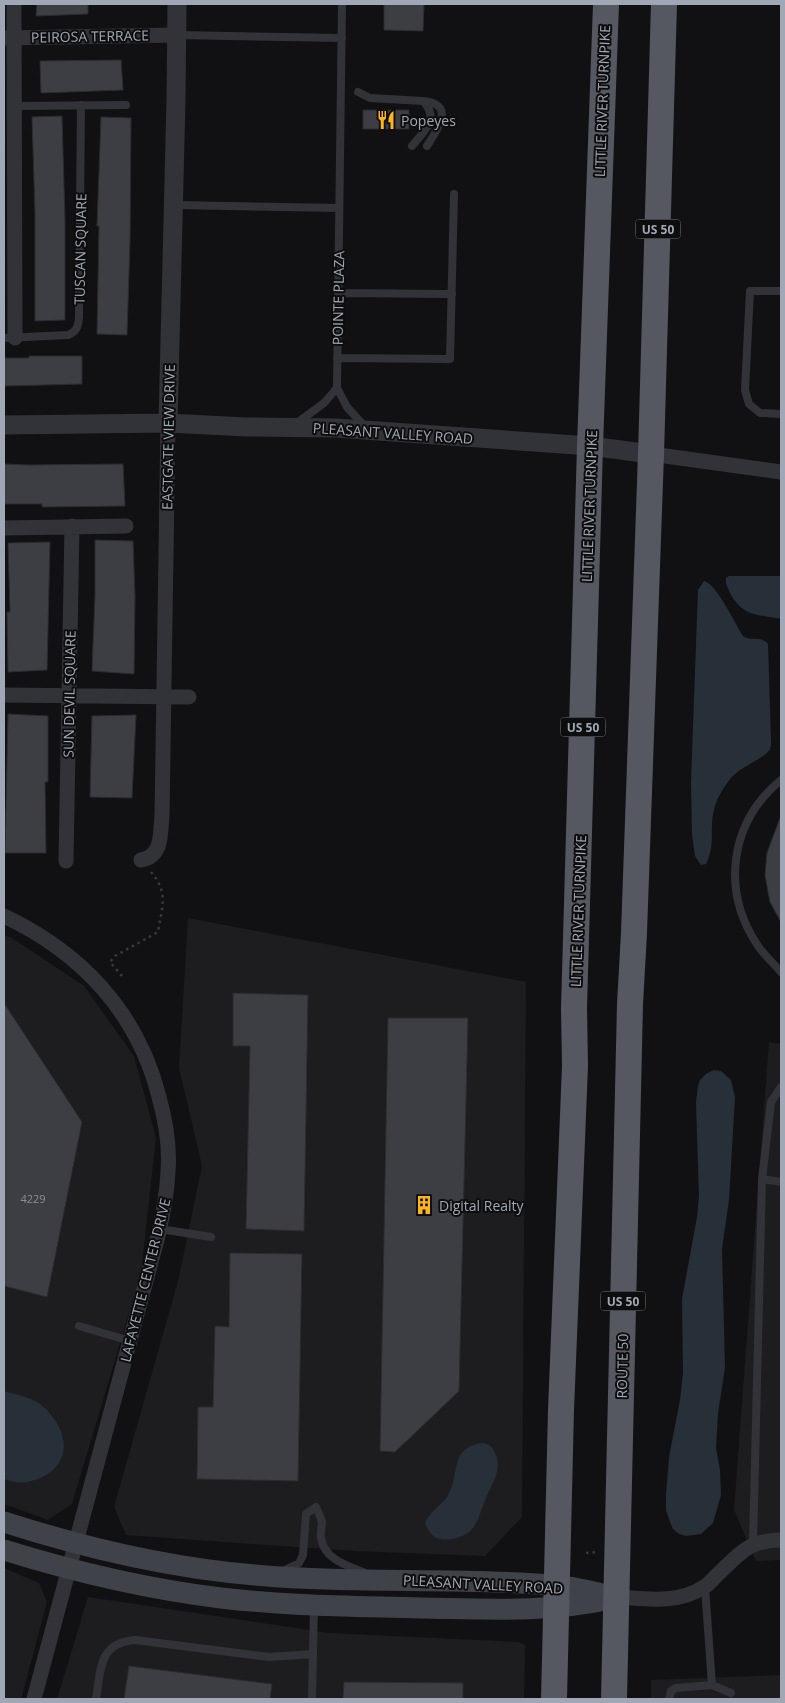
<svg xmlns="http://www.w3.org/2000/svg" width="785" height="1703" viewBox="0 0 785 1703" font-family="'Open Sans',sans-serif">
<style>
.built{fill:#1d1d20}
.water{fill:#273038}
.building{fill:#3d3e43;stroke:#2b2b30}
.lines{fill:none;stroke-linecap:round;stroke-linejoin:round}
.path{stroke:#383a40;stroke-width:2.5;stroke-dasharray:2.5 4;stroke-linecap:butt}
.service{stroke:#323339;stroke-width:8}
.minor{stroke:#323339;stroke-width:15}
.tertiary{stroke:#323339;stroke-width:19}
.secondary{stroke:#404249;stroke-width:21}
.trunk{stroke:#565861;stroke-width:26}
.labels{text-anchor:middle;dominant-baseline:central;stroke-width:4;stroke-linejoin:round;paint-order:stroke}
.number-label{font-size:11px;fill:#888e98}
.shield{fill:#0d0d0e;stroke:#757a83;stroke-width:1}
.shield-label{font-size:12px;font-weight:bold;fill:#a1a8b5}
.street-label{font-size:14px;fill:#a1a8b5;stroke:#0d0d0e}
.poi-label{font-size:14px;fill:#a1a8b5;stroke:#0d0d0e;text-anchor:start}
</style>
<rect width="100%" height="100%" fill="#111113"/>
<path class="built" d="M188,918L526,982L522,1517L485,1556L353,1551L126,1535L114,1507L178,1281L202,1166L179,1068Z
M4,935L12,938L84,986L134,1056L156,1138L141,1273L72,1504L48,1520L4,1504Z
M769,1042L781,1044V1560L756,1561L734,1510Z
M4,1568L39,1583L47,1602L21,1699H4Z
M88,1597L329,1633L519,1642L525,1645L524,1699H57Z
M781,1675V1699H651V1680Z"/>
<path class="water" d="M729,576H781V619C757,614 743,617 730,593C728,588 725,584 726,578Z
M704,581C717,584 735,624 743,636C751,642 761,635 768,644L771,741C771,744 771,747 770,749C766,758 739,767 730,779C723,789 716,799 714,810C709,829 716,844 706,864L701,865L695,856L692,835L691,782L698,590Z
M714,1070L721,1071L731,1080L735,1097L729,1200L722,1249L725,1368L718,1413L716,1448L720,1470L721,1495L713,1523L701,1534L686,1536L679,1534L673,1529L670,1522L666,1510V1495L669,1457L680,1400L683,1373L682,1299L697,1217L699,1196L696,1103L698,1086L700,1080L706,1074Z
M4,1391C14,1394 28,1397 37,1402C45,1407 52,1415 56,1422C73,1448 61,1474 31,1481C22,1484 13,1482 4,1479Z
M482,1443C488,1444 491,1445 494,1451C504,1468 492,1483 486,1498C481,1509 479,1522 471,1530C462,1539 441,1544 431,1534C429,1531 427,1527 425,1524C429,1511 440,1507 447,1497C461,1476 448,1448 482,1443Z"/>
<path class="building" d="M37,4H88V14L36,16Z
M384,4H424L423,31L384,30Z
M121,60L123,90L41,93L40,61Z
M363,110H409V129H363Z
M62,116L65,221V320L35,321V213L32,117Z
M101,117L131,118L130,241L127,335L97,334L99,226H97Z
M29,356H82V384L4,386V358H29Z
M4,464L28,465L123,464L125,506L42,507V504H4Z
M95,540L133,541L135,596L134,674L92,671L95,596Z
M50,542L47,670L8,672L7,612H10L8,543Z
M8,714L48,716V782H45L46,853H5Z
M136,715L132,798L90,797L92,716Z
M780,818L781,819V922L770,902L765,875L767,853Z
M233,993L308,995L304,1231L246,1229L250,1046H233Z
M4,1003L82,1122L47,1297L4,1286Z
M388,1018H468L459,1391L395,1452L380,1451Z
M230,1253L302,1254L298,1481L197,1479L198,1407H213L215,1326L229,1327Z
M129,1666L272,1684L270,1699H124Z
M344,1682L463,1683V1699H343Z"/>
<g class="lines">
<path class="path" d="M122,976L110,962L115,956L158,932C162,907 169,893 151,872
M586,1553L597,1552"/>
<path class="service" d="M342,4L337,388L347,407L365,427
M176,35L342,38
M358,92L370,98L423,101C440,119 425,130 412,146
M423,101C456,104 438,129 427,146
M14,106L126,105
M174,205L339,208
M781,291H750L745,390L749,404L760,413L781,414
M338,293L452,294
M4,338L68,335C77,332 78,326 79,318L81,105
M337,358L450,359L454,194
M297,423L324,403L337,388
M781,780C729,823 721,891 758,946C765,956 774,964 781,972
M762,1179L771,1102L781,1087
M160,1229L211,1237
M79,1326L130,1341
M753,1544L762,1179L781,1182
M283,1571L299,1563L303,1555L306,1514L316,1507C318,1512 321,1517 322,1522C322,1527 320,1532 321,1538C325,1560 346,1565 365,1573
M705,1587L712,1685L731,1693
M96,1699C101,1670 98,1643 135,1640L269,1657L313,1654
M312,1699L314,1607
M669,1699L671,1691L676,1688L712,1685"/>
<path class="minor" d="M14,4L15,338
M5,38L176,35
M651,454L781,472
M4,528L126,526
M4,695L189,697
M141,860C163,856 160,834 162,816L168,423
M66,861L72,526
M4,916C82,953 138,1013 159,1097C166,1122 170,1147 168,1172C167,1194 163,1215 158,1236L34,1699
M617,1597C647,1599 678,1604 704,1587C709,1584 712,1580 716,1576C739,1555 747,1540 781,1540"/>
<path class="tertiary" d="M168,423L176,99L177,4
M4,425L168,423L246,427L336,428L590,446L651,454"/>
<path class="secondary" d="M4,1522C85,1548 170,1568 255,1575C354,1584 455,1577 554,1585C575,1587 597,1593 617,1597
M4,1550C75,1572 147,1589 221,1598C288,1606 355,1606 421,1608C486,1609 546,1613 610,1599"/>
<path class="trunk" d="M554,1699L561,1410L575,1066L574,1008L590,446L606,4
M614,1699L630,1004L634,933L651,454L664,4"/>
</g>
<defs>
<g id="restaurant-bare" transform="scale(1.5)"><path d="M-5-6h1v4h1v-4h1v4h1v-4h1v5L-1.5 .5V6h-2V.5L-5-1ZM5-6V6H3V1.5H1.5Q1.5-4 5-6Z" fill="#ffb31e" stroke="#0d0d0e" stroke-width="2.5" paint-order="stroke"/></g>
<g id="building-bare" transform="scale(1.5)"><path d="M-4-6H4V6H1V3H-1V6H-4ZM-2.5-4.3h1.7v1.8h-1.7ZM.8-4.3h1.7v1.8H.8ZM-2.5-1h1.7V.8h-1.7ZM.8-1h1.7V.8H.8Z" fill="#ffb31e" stroke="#0d0d0e" stroke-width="2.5" paint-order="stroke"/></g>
</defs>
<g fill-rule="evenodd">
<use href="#restaurant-bare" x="386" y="120"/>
<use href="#building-bare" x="424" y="1205"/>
</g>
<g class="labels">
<g class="number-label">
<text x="33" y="1198">4229</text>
</g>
<g class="shield">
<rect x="635.5" y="219.5" width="45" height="19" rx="4"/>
<rect x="560.5" y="717.5" width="45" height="19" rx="4"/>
<rect x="600.5" y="1291.5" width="45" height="19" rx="4"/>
</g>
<g class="shield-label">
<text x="658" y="229">US 50</text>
<text x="583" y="727">US 50</text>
<text x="623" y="1301">US 50</text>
</g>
<g class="street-label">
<text transform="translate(90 36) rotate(-1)">PEIROSA TERRACE</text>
<text transform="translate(602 101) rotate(-88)">LITTLE RIVER TURNPIKE</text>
<text transform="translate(80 249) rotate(-89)">TUSCAN SQUARE</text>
<text transform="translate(338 298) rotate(-89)">POINTE PLAZA</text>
<text transform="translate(393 433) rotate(4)">PLEASANT VALLEY ROAD</text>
<text transform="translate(168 437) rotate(-89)">EASTGATE VIEW DRIVE</text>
<text transform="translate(589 506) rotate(-88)">LITTLE RIVER TURNPIKE</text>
<text transform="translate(69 694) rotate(-89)">SUN DEVIL SQUARE</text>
<text transform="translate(578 911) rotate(-88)">LITTLE RIVER TURNPIKE</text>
<text transform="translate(145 1280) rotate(-76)">LAFAYETTE CENTER DRIVE</text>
<text transform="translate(622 1366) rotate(-89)">ROUTE 50</text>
<text transform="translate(483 1584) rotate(3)">PLEASANT VALLEY ROAD</text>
</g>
<g class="poi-label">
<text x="401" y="120">Popeyes</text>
<text x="439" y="1205">Digital Realty</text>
</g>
</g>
<rect width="785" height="1703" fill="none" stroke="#a1a8b5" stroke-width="10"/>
</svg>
